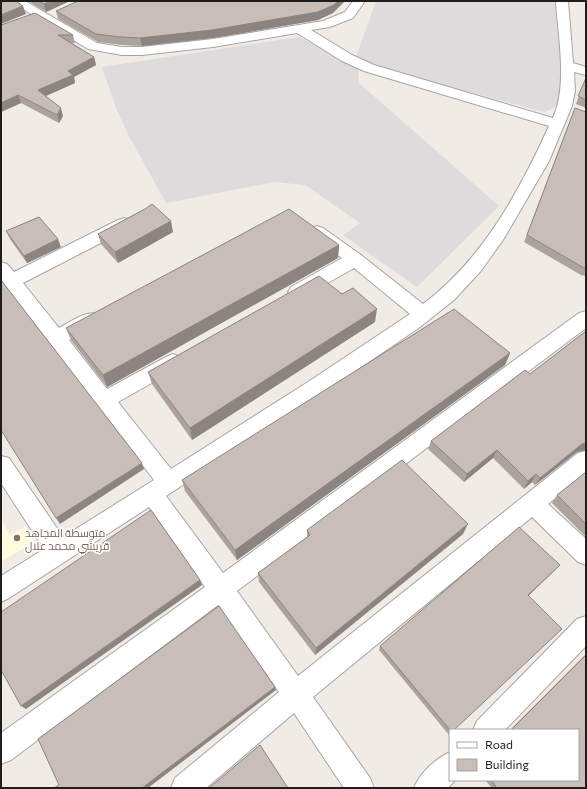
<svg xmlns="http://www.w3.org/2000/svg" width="587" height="789" viewBox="0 0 587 789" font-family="Commissioner,Cairo,sans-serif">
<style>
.residential{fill:#dddbdb}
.education{fill:#fffcde}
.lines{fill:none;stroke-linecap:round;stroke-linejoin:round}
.minor-casing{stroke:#a5a5a5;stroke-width:2}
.minor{fill:#fff;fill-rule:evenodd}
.wall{fill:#aca39d}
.shaded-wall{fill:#8c8480}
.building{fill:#c8bdb7;stroke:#8c8480}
.education-dot{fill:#8d6e63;stroke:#fff;stroke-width:1.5}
.labels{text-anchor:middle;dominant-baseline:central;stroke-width:3;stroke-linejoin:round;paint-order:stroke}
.education-label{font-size:11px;fill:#785e54;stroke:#fff;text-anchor:start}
</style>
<rect width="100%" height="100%" fill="#f0ebe4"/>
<path class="residential" d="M376,1H555L564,102L545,112L369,66L355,60Z
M299,37L358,68L359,83L499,206L417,287L343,235L360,223L305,185L274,182L166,203L129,136L116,108L102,67Z"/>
<path class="education" d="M1,520L10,535L26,526L34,542L1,562Z"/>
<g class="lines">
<g class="minor-casing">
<path id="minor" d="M10,1H25L97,43L122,47H142L213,39L323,21L345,12L353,1H365L353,18L330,27L311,30L352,55L374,65L553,118C568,84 558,38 556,1H568L573,63L586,67V75L574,72L575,91L572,106L549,161L503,240L480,272L454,300L420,327L322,394L166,496L223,573L579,313L586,311V328L237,591L298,676L578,453L586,451V473L548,504L586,539V565L578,562L532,517L313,697L370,778L374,788H344L294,713L206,788H171L175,778L279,692L218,605L11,760L1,764V733L205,587L149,507L9,598L1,602V576L44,549L1,483V456L9,458L63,537L154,480L1,280V262L7,264L14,272L118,220L124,218L130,220L132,224L130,228L23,283L59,328C71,322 85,310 99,314L101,319L99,324L69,340L107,389L166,357L173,354L180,357L183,362L180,367L118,402L171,469L308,382L410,314L354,268L303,297L297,299L291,297L288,292L291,287L342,258L311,236L309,232L311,228L317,226L323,228L361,255L423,304C482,260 519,192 549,126L364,71L342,61L297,33L213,47L142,55H122L88,49Z
M586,616V646L505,730H473L477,721L577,619Z
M450,752V780H455L448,788H414C420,773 435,759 450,752Z"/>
</g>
<use href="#minor" class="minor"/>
</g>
<path class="wall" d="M28,1H70L46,12Z
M56,11L333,13L318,20L213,38L142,46L122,45L98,42L58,19Z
M1,25L73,35L75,43H72L94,57L96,65L74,77L75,83L46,96L63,116L59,123L21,103L1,112Z
M586,78V108L576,104Z
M575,108L586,112V276L581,275L524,242Z
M145,209L173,232L118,263L101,244L98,234Z
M6,231L61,247L27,263L10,239Z
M339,245L338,258L107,387L71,340L66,328Z
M375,322L192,440L152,384L148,372Z
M586,331V450L577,452L535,485L532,482L524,489L493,458L464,482L428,449L431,441L530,374Z
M510,353L505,365L237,560L185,491L182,480Z
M586,472V537L552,503L557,495Z
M307,530L463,534L315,655L259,582L258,573L307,537Z
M560,565L555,570L528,596L454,730H450V734L449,735L379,650L380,646Z
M586,654V788H492L485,780H578V730H510Z"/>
<path class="shaded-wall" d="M51,1H70L46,12L44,4Z
M338,1H345L333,13L318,20L213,38L142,46L140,38Z
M23,6L26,14L1,24V15Z
M94,57L96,65L74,77L75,83L41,98L38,90L68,71Z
M18,95L21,103L1,112V103Z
M61,108L63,116L59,123L57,115Z
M171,221L173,232L118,263L115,252Z
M58,239L61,247L27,263L24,256Z
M339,245L338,258L107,387L103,375Z
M377,309L375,322L192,440L190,428Z
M510,353L505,365L237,560L235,550Z
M586,443V450L577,452L535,485L540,478L582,444Z
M497,450L493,458L464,482L467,474Z
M142,463L144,469L60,524L56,518Z
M536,474L532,482L524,489L528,481Z
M468,524L463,534L315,655L316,648Z
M560,565L555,570L524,600L528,595Z
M200,580L202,585L26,709L21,706Z
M275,687L276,690L148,788H142Z"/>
<path class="building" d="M1,1H16L23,6L1,15Z
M38,1H51L44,4Z
M78,1H338L334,5L318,12L212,30L140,38L120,37L96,34L56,11Z
M35,13L73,35H58L94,57L68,71L73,75L38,90L61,108L57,115L18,95L1,103V25Z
M586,78V100L578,96Z
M575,108L586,112V268H584L527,235Z
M152,204L171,221L115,252L98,234L145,209Z
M289,209L339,245L103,375L66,328Z
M39,217L58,239L24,256L6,231Z
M319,276L342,294L353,288L377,309L190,428L148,372Z
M1,280L142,463L56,518L1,430Z
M454,309L510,353L235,550L182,480Z
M586,331V443L582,444L540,478L536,474L528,481L497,450L467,474L431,441L525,370L530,374Z
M402,460L468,524L316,648L258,573L310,535L307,530Z
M586,472V524L557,495Z
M151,510L200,580L21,706L1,670V612Z
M519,527L560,565L528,595L562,629L454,730H450L380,646Z
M219,606L275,687L142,788H54L59,785L38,739Z
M586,655V788H497L491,780H578V730H511Z
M260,745L288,788H209Z"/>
<circle class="education-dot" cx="17" cy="538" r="4"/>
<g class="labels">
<g class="education-label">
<text x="25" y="532">متوسطة المجاهد<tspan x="25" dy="13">قريشي محمد علال</tspan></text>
</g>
</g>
<rect width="587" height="789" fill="none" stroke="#1e1e1e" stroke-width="4"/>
<rect x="449" y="729" width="130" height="52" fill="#ffffff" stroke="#a5a5a5"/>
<rect x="457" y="742" width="20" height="6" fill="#ffffff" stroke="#a5a5a5"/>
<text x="485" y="749" font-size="12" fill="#1e1e1e">Road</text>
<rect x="457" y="759" width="20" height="12" fill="#c8bdb7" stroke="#a5a5a5"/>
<text x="485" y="769" font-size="12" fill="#1e1e1e">Building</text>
</svg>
